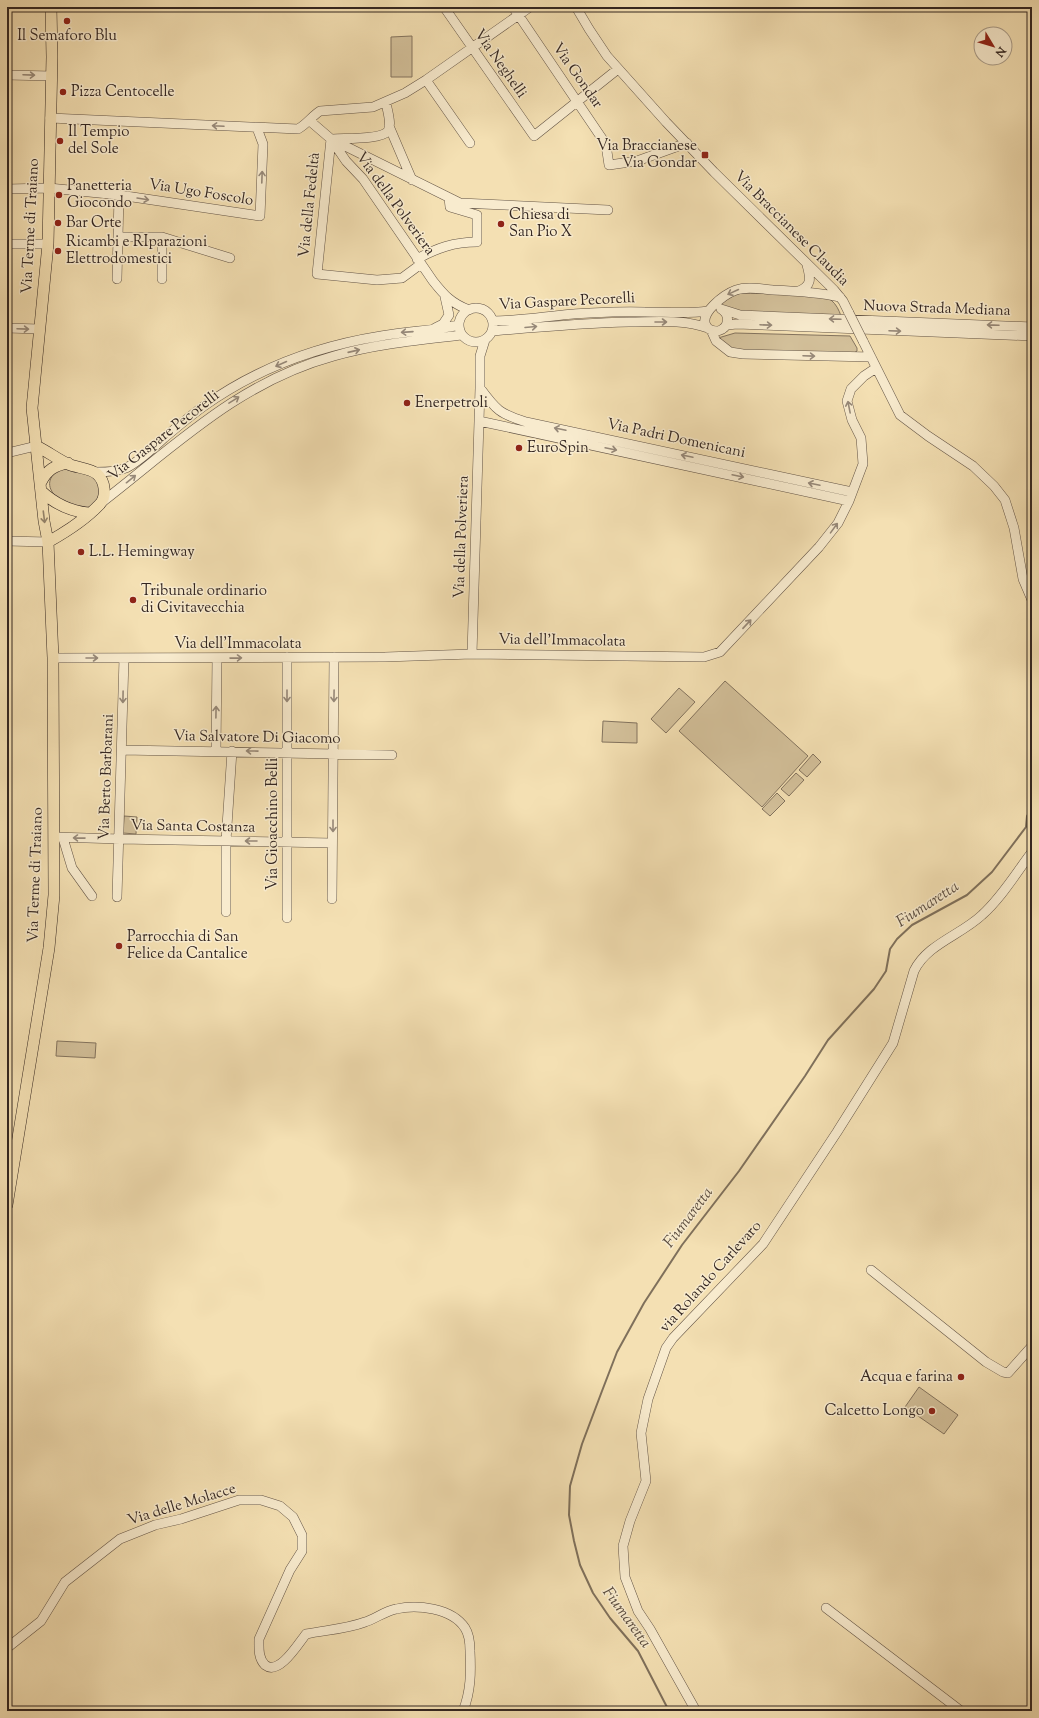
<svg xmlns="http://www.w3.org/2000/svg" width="1039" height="1718" viewBox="0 0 1039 1718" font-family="'Sorts Mill Goudy',serif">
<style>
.green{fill:#d3c09a;stroke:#83735e}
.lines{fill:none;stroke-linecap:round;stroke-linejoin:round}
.stream{stroke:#7f705b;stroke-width:2}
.minor-casing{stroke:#635446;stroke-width:10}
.major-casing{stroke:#332621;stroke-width:12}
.minor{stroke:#f8ebce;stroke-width:9}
.major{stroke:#f4e0b3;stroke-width:11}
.minor-bridge-casing{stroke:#635446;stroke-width:10;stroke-linecap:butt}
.minor-bridge{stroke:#f8ebce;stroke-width:9}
.oneway{stroke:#968878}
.oneway2{stroke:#94836a}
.poi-dot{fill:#8f2418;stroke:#f8ebce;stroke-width:1.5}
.labels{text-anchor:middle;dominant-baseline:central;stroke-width:3;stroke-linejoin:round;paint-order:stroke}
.poi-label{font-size:15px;fill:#332621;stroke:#f8ebce;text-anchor:start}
.street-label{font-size:15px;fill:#332621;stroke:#f8ebce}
.water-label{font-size:16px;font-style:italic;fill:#594b3e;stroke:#f8ebce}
</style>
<rect width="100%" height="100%" fill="#f4e0b3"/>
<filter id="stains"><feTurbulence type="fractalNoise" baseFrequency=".005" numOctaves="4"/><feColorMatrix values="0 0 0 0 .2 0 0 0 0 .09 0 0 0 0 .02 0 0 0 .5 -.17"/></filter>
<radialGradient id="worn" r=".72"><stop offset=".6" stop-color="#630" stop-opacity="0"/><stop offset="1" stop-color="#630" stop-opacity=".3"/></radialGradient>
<path class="green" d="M412,36V77H391V37Z
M742,293C760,294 819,292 831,300C836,304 839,310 841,316L740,312L717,305L730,296Z
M735,333L850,336L857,348V351L854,353L745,351L732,349L718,338Z
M60,469C70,469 93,473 98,482C100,486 100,491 101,495L92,506L82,509L56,497C46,486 48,477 60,469Z
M725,681L808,756L762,807L679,731Z
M679,688L695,702L666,733L651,719Z
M603,721L637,723V743L602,742Z
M813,754L821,762L807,777L799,770Z
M796,773L804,780L789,796L781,789Z
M777,793L785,801L770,816L762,809Z
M124,816L137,817L136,834L123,833Z
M57,1041L96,1043L95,1058L56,1056Z
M919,1387L958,1415L944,1434L905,1407Z"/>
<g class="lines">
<path class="stream" d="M669,1711L638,1651L610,1618L593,1593L580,1565L574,1541L569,1515L570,1486L582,1444L602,1391L617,1352L644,1303L682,1245L739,1171L805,1076L828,1040L874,989L886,971L890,949L897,939L912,925L967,895L992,872L1026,827L1027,816L1032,808"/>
<g class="minor-casing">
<path id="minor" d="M444,7L534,136L618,69
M513,7L601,137L606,145L609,165L637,161L687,143
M576,7L589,29L607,56L666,122L714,172L834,290L843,301L849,313
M7,75L52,76
M426,80L470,143
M50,118L298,129C307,124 312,116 320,111L373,107L405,93L426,80L530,7
M310,121L331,139L346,161L363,179L433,281C444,295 451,303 469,310
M389,126L412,180
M331,139L460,203L608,210
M331,139L317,274L377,280L402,278L421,264
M333,139C345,138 381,140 388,131C392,124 387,109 386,103
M7,189L49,188L119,195L260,216L263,144L257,128
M118,237H162L230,258
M7,244H48
M417,259C437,248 454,242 477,242V215L450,207L449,198
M117,279L119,195
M162,279V237
M799,291C813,285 810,277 807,265
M459 325a17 17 0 1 1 34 0a17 17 0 1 1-34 0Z
M721,309L740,315L1032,327
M721,309C731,315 729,328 718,331C714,331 710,331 707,327C697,314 725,294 736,290C747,286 761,289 773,290C796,291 817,292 840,297
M493,321C525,321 557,314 590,313C608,312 626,311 645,312C666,312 687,314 708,311
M727,325L737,324L1032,336
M7,328L39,329
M435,328L443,324L449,315L445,297
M711,330L716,341L730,352L743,354L871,357
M492,331C538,327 583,323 629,322C656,322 683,319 708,328
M863,341L900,415L928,436L973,466L994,486L1005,500L1014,528L1023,579L1032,600
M480,388C496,410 500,414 526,422L852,492
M479,421L849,501
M7,453L36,446
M96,472C105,472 117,472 126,468C140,461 152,449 164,438C177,427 190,416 204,406C256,369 318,346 381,336C407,331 433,331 459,325
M101,503C176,445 239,382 334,356C375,344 419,340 462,335
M7,541L48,542
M472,654L480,388V356L485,340
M53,658L385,657L472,654L704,657L720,652L819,547L838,523L849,501L863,464L861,438L852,420L847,401L851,389L864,376L876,368
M122,750L392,755
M216,751L217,658
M54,837L120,839L332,843
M63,838L72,868L92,896
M117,897L124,658
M332,899L334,657
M226,912V841L232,751
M287,918V657
M871,1270L986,1362L1003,1372L1008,1373L1032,1346
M826,1608L961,1711
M7,1648L41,1621L65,1582L120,1539L155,1525L181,1519L239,1500H261L280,1506L293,1517L302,1535V1551L290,1570L259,1639C259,1648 258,1658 265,1665C279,1676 298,1644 306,1634C325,1630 347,1629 365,1622C375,1619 385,1611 396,1609C417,1604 452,1608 465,1628C469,1634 470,1644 470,1651C471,1672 471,1691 463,1711
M696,1711L650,1629L638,1611L625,1577L623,1546L630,1521L646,1481L641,1433L648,1399L666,1348L673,1338L763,1244L837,1132L893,1043L914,971C927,944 961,935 982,915C1002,897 1016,873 1032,852"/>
</g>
<g class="major-casing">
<path id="major" d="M36,446C47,451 57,459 68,464C77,468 90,468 97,474C105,481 107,496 100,504C86,519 66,532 48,542
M41,482C47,470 55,465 68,463
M41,491C55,504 69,511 88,513
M7,1205L49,948L54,895L53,658L48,542L44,521L32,408L48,244L52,57L51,7"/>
</g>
<use href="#minor" class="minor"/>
<use href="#major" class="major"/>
<g class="minor-bridge-casing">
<path id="minor-bridge" d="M849,313L863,341"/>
</g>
<use href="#minor-bridge" class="minor-bridge"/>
</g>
<defs><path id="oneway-shaft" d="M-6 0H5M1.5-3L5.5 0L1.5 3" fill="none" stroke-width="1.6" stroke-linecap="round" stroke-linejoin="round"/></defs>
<g class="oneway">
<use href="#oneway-shaft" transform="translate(29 75) rotate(2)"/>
<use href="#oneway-shaft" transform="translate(218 126) rotate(-177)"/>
<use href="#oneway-shaft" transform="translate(262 177) rotate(-88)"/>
<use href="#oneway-shaft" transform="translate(143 199) rotate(9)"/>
<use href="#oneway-shaft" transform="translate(733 292) rotate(155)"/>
<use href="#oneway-shaft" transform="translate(835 319) rotate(-178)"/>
<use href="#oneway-shaft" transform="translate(661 322)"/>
<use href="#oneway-shaft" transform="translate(766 325) rotate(2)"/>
<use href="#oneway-shaft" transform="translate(993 325) rotate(-178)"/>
<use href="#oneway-shaft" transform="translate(531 327) rotate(-5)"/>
<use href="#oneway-shaft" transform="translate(23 329) rotate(2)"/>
<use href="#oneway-shaft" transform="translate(895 331) rotate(2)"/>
<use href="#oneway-shaft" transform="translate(407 332) rotate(176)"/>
<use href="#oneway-shaft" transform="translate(354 351) rotate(-13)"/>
<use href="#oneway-shaft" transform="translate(809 356) rotate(2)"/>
<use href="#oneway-shaft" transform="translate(281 364) rotate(156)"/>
<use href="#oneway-shaft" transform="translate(234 400) rotate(-32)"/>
<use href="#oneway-shaft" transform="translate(849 407) rotate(-101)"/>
<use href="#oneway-shaft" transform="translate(560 429) rotate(-168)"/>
<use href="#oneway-shaft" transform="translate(611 449) rotate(12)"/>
<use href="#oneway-shaft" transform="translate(687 456) rotate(-168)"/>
<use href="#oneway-shaft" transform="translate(738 476) rotate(12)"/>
<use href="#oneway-shaft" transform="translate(131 479) rotate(-39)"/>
<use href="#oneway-shaft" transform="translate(814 484) rotate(-168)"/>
<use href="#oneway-shaft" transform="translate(834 528) rotate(-54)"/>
<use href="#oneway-shaft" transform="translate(747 624) rotate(-47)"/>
<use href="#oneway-shaft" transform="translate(92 658)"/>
<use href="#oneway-shaft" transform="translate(236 658) rotate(-1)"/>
<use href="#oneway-shaft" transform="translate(287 696) rotate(90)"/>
<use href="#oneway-shaft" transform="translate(334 696) rotate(91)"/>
<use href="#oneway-shaft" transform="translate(123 697) rotate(91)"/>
<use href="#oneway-shaft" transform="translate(216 712) rotate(-89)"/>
<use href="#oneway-shaft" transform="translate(252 751) rotate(-179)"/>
<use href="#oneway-shaft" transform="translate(333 826) rotate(90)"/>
<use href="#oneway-shaft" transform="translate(79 838) rotate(-179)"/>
<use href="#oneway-shaft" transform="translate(251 841) rotate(-180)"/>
</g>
<use class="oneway2" href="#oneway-shaft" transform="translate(44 517) rotate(83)"/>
<g class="poi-dot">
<circle cx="67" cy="21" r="4"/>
<circle cx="63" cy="92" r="4"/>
<circle cx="60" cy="141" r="4"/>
<rect x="701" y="151" width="8" height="8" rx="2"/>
<circle cx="59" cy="195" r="4"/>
<circle cx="58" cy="223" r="4"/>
<circle cx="501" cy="224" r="4"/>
<circle cx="58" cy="251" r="4"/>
<circle cx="407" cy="403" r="4"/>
<circle cx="519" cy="448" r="4"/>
<circle cx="81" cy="552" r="4"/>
<circle cx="133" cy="600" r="4"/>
<circle cx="119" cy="946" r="4"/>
<circle cx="961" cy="1377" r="4"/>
<circle cx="932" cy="1411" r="4"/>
</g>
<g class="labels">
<g class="poi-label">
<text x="67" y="36" text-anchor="middle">Il Semaforo Blu</text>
<text x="71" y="92">Pizza Centocelle</text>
<text x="68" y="132">Il Tempio<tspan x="68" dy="17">del Sole</tspan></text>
<text x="697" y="146" text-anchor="end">Via Braccianese<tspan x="697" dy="17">Via Gondar</tspan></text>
<text x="67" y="186">Panetteria<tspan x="67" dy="17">Giocondo</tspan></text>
<text x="509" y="215">Chiesa di<tspan x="509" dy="17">San Pio X</tspan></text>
<text x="66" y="223">Bar Orte</text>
<text x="66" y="242">Ricambi e RIparazioni<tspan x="66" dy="17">Elettrodomestici</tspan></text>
<text x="415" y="403">Enerpetroli</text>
<text x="527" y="448">EuroSpin</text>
<text x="89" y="552">L.L. Hemingway</text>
<text x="141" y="591">Tribunale ordinario<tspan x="141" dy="17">di Civitavecchia</tspan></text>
<text x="127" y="937">Parrocchia di San<tspan x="127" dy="17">Felice da Cantalice</tspan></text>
<text x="953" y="1377" text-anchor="end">Acqua e farina</text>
<text x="924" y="1411" text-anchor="end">Calcetto Longo</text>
</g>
<g class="street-label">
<text transform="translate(500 64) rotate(55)">Via Neghelli</text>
<text transform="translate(577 76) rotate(55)">Via Gondar</text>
<text transform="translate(201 193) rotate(9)">Via Ugo Foscolo</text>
<text transform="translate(395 204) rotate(54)">Via della Polveriera</text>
<text transform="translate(310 205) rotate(-84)">Via della Fedeltà</text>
<text transform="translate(31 226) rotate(-87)">Via Terme di Traiano</text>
<text transform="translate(791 229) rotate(45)">Via Braccianese Claudia</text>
<text transform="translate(567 302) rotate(-3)">Via Gaspare Pecorelli</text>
<text transform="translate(937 309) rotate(2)">Nuova Strada Mediana</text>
<text transform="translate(164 436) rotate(-38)">Via Gaspare Pecorelli</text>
<text transform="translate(676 439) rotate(12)">Via Padri Domenicani</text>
<text transform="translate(462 537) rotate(-88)">Via della Polveriera</text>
<text transform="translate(562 641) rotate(1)">Via dell'Immacolata</text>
<text x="238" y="644">Via dell'Immacolata</text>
<text transform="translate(257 738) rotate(1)">Via Salvatore Di Giacomo</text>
<text transform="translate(107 777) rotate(-88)">Via Berto Barbarani</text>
<text transform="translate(273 824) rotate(-90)">Via Gioacchino Belli</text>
<text transform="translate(193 827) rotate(1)">Via Santa Costanza</text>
<text transform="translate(36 875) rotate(-88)">Via Terme di Traiano</text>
<text transform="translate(711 1277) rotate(-48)">via Rolando Carlevaro</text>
<text transform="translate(182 1505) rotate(-17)">Via delle Molacce</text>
</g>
<g class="water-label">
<text transform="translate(928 905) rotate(-33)">Fiumaretta</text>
<text transform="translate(689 1218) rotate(-53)">Fiumaretta</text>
<text transform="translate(626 1618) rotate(54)">Fiumaretta</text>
</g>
</g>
<rect width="1039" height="1718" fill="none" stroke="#f4e0b3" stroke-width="24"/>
<rect x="8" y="8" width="1023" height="1702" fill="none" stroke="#332621" stroke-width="2"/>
<rect x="12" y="12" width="1015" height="1694" fill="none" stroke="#332621"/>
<g transform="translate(993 46) rotate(128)"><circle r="19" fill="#f8ebce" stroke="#a99c89"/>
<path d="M0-3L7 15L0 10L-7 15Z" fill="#8f2418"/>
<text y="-6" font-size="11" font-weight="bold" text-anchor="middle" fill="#332621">N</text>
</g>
<rect width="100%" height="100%" filter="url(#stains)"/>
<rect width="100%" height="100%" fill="url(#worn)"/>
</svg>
